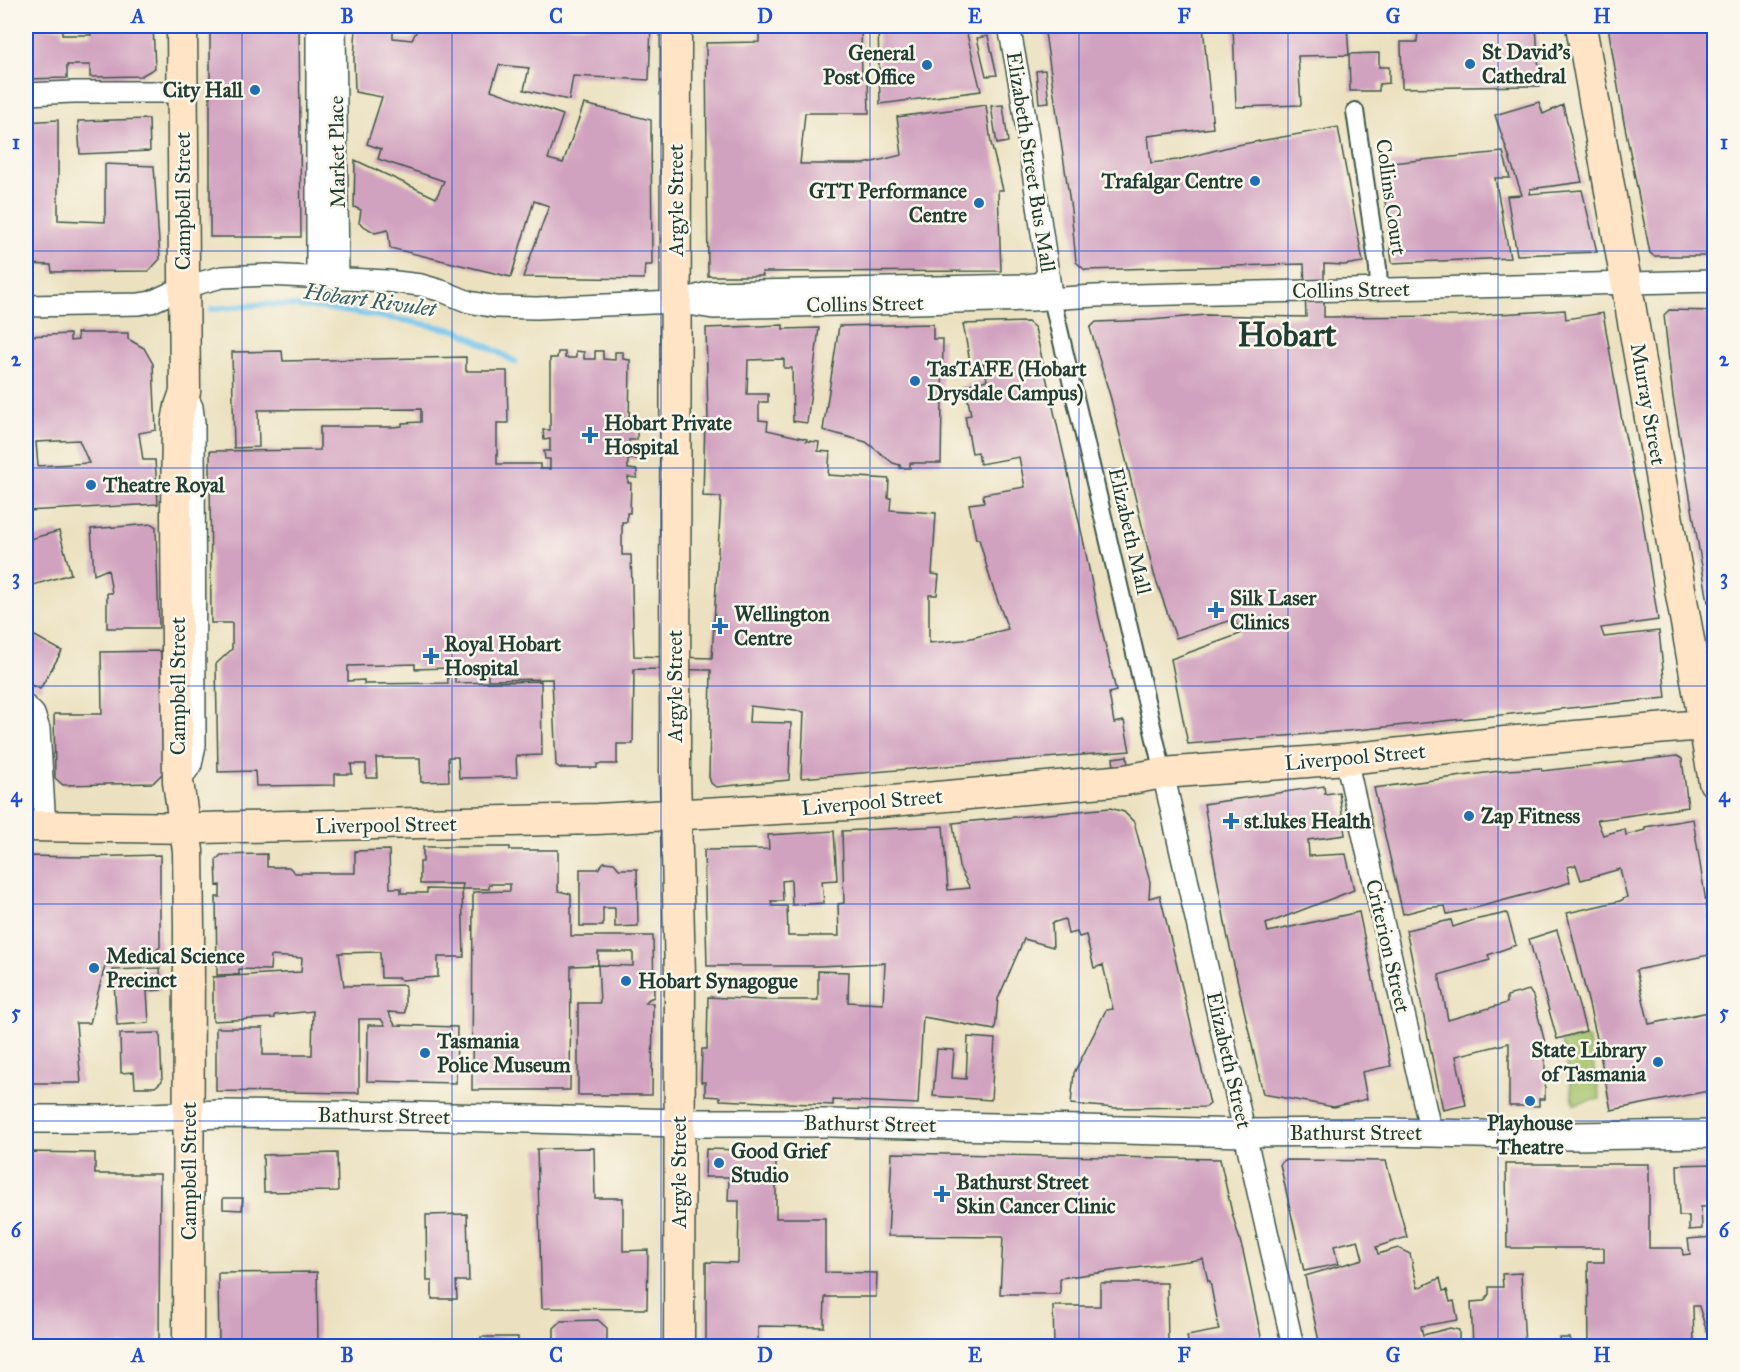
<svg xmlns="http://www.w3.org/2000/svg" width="1740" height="1372" viewBox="0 0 1740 1372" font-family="'IM FELL Great Primer',serif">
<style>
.green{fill:#a3c269;stroke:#61804e;stroke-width:1.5}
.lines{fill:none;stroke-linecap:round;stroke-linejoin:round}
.stream{stroke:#6fc3eb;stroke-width:6}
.building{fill:#d1a2bf;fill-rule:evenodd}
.pedestrian-casing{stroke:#3e5649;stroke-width:20}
.minor-casing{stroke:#3e5649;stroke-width:24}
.tertiary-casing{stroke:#3e5649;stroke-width:30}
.secondary-casing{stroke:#3e5649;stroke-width:33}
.pedestrian{stroke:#fff;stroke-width:16}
.minor{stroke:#fff;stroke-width:21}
.tertiary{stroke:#fff;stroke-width:27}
.secondary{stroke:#ffe4c6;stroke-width:30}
.grid{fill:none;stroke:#1d4ed8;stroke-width:1.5;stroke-opacity:0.55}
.poi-dot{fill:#1f6fb2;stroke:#fbf7ec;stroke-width:2}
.labels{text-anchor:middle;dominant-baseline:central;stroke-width:5;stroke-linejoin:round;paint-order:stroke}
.poi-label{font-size:21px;font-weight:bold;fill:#1f3d34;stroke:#fbf7ec;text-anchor:start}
.street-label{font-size:21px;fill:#1f3d34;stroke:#fbf7ec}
.water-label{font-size:22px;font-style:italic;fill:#335e62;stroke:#fbf7ec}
.town-label{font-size:33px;font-weight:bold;fill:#1f3d34;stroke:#fbf7ec}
.neatline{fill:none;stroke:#1d4ed8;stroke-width:2}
.grid-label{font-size:20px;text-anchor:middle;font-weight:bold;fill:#1d4ed8}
</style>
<rect width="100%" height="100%" fill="#fbf7ec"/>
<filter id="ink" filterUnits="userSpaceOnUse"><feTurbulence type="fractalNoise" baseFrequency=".0167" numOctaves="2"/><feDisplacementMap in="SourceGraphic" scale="12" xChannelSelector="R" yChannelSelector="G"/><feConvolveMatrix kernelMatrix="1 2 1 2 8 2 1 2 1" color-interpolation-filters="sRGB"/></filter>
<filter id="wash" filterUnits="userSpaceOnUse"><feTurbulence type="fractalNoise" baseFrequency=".008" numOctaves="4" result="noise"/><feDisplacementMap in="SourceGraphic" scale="24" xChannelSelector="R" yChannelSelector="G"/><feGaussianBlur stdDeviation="1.35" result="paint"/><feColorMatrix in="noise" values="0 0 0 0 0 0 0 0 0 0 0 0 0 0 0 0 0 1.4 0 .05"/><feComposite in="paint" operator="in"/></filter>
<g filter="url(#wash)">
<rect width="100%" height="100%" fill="#ebe1c0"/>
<path class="green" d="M1417,26H1507V28L1418,29Z
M1588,1038L1600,1099L1574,1104L1562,1042Z"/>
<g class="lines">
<path class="stream" d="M212,309L266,304L323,308L403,320L459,331L516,362"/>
</g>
<g id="blocks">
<path class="building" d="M153,26L155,68L141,76L90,77V65H67V78L26,79V28H62V35H91V27Z
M210,26H299L301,237H210Z
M356,26H393V38L412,40L419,26H651L649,80L573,76L569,100L524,90L529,68L499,65L491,90L563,115L548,159L563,163L584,104L651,120L652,265H645L644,279L523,277L549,206L534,201L511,277L390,248L388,230L375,233L359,223L361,210L354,207L355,160L436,198L444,181L378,159L381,149L367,144L382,97L355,92L354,59Z
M759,26H861L862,78H868L869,113H805L800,164H864L902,155L897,117L986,105L991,143L1003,190H998L1001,271L762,272L763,276H708L706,43L759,42Z
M878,26H965L981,91L880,104Z
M1044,26H1203L1213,128L1148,136L1151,163L1177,160L1232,146L1338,127L1363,262L1344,265L1324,264V317L1465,316L1565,310L1566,319L1603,313L1622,421L1641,509L1658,620L1601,628L1604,637L1659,631L1666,698L1347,731L1188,744L1171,659L1240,634L1235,619L1176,638L1154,574L1111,399L1090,328L1096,322L1151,320L1206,315L1306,317L1304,264L1085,270L1076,262L1071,210Z
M1233,26H1347L1349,55V54L1379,53V67H1389V83L1379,84V91H1350L1349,55L1298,56L1301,105L1236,107Z
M1507,26H1536L1540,86L1402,88L1401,42H1417L1418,29L1507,28Z
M1608,26H1714V256H1654L1650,253L1623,117Z
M988,36L997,75L986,76L977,38Z
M1045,70L1049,102L1039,103L1036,71Z
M1539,102L1543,114L1563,105L1582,182L1530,189L1529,194L1582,190L1597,252L1517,255L1507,196L1522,195L1495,115Z
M1003,105L1008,142L997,144L991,106Z
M149,119L150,151L80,154L78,121Z
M58,120V220L105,222V164L154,166L160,259L149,271L52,272L51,265L26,264V231H28L26,122Z
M1503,152L1510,178H1495L1510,258L1392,263L1381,164Z
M1669,310L1714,311V601L1708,602L1673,397L1664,315Z
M1028,322L1035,328L1083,539L1097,609L1116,691L1109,693L1114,723L1124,721L1130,751L801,778L804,712L750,706L749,722L791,723L789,780L716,787L711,783L709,777L711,670L634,669L633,744H617V764H597V768H560L556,765L552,679L488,680V668H455V683L541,681L542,755L516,756L517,777L459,778L458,757H448L449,781L421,782L420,758H376L377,778H366V764H351L352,774H335V785L256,786L255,771L218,772L216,664L232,649V623H211L210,451L320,450V427H392L402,426V423L421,422V409L258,410L259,447L234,448L232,352L282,351L283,361L466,357V371H507L508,423H497V464H540V469H550V459H545L544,451H550V439L544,440L543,430H550V358H557L558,352H565V358H576V351L584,352V359H595V351H603V359L615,360V352H623V359L630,360L629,430H637V440H629L628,450H637V459H628V469L637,470V478L628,477V483H631L630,513H627V522H622V555H631L634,656L712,658L721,497L703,496L705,420H708L706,328L783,325V329L819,328L807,423L793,421L792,368H784V359L748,360L747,394H768V402H759V420L768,421L767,430L807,439L806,441L819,442L818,451L830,452L828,475L889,479L888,498H891L890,510L936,513L932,574L939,575L937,595H929V643L963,640L1008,629L992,585L979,539H976L969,504L984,502L983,494L1025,487L1019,457L980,464L978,452L972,453L965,416L971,415L965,385L987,380L984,364L971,367L963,324ZM415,664V669L447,668L448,683L364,684V680L348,681V666Z
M933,324V339H943L941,463H910V468H900V465L893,463L866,442L823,430L839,326Z
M77,333H128V339L144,348L153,364L156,430L139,433L143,460H155L158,504L26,511V336L70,334V341L78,340ZM79,440L89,463L38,466L36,442Z
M152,524L156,527L159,628H107V593H112L108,569L94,575L91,529Z
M59,531L71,574L26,587V540Z
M26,635L35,636L62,651L40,689L26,683Z
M161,651L163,773L153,783L63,785L55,778L54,714H102L101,652Z
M1127,756L1128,766L1114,767L1113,758Z
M1677,756L1682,759L1688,807L1597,820L1603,835L1625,829L1626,835L1645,830V827L1693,819L1714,954L1636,970L1649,1024L1714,1011V1090L1611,1110L1596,1034L1567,913L1620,901L1627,897L1620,869L1581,880L1576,865L1567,867L1570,882L1562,885L1471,909L1447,914L1445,906L1426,908L1403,914L1374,788L1507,770L1541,768L1542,771Z
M1324,786L1325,794L1339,792L1345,835L1308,840L1309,856L1346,854L1354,890L1266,924L1268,932L1359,912L1391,1066L1362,1072L1367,1099L1334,1107L1263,1094L1227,934L1204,804Z
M1110,808L1124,812L1134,822L1150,882L1149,898L1160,895L1210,1104L1206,1107L1115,1108L1071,1104L1074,1073L1106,1010L1113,1009L1103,965L1094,968L1086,935L1079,937L1077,932L1068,934L1065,919L1052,923L1053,947L1024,939L998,999L995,1030L923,1017L918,1104L833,1100V1105L720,1100V1097L705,1096V1082H701L702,1049H707L708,997L764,1000H818V971L849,972L848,1002L883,1004L885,963L818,966H707L704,850L769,849L768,835L834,831L837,880L822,881L824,903L792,905L791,880L782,881L783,901H771L772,906H787L788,936H839L838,904L844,903L842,831L943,826L948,890L970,888L959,867L953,823Z
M423,847H510V850H558V891L571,894V936H653L654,997L649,999L645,1003H653L652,1095H578V1003H600L598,965L633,966V952H598V965L571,966L570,1090H472L473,892L510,891V884H489V889H462L463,884H420V862H423Z
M389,850L390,888H401V893H427V889L462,890L464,957H438V977L401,980L400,978H381L380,952L339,953L344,986L405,985V1013L388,1012L395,1025L457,1027L456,1083L367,1081L368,1025H385L381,1019H359V1093L216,1091V1028H263V1055H312L313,1011L275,1015V1018L213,1021V977L301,972L302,958L271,956L270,970L239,969V974L217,975L216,897H220V885L217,886L216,860L221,855L267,854V867H289L295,873H355V851Z
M160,855V947L156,950L105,966L90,1023H76L81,1083H26V856L82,857Z
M604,862L614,863L619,869H637L638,926L615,927V908H603V926H580V869H598Z
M1507,913L1516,945L1488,955L1490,960L1439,975L1448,1020L1507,1003V996L1529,990L1533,996L1545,1043V1099H1539V1106H1509V1043L1456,1056L1466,1105L1443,1110L1406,930L1451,920L1453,927L1474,920Z
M1557,930L1586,1031L1557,1039L1529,939Z
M160,968L161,990L147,991L149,1023L117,1025L113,970Z
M160,1033L162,1081L155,1087H135L134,1072L121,1073L120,1034Z
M968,1037L995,1039L991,1100L933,1096L937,1049L954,1050L952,1078L966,1079Z
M594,1148L595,1198H623V1251L648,1250L647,1309L542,1308L537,1149Z
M706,1149L776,1151V1218H825V1272L877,1273L876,1297H825L824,1327L758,1326V1346H706V1262L738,1263L739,1201H728L729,1177H705Z
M26,1152L95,1153V1174H160L159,1346H26Z
M337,1153L338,1191L264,1192L263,1155Z
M892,1153L1220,1159L1232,1213L1243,1251L1263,1346H1189L1187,1336L1219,1330L1210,1281H1208L1203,1259L1060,1278V1294H1000L1003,1237L888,1236Z
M1285,1160L1386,1161L1407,1237L1376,1247L1378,1254L1398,1248L1410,1254L1418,1288L1440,1278L1443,1291L1447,1290L1450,1302L1454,1301L1458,1320L1421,1326L1422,1331L1423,1335L1450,1328L1459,1330V1346H1320L1305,1276L1363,1259L1358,1240L1334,1246L1338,1264L1304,1271L1280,1164Z
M1506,1164H1649V1248H1682L1683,1255L1690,1254L1688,1239L1714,1237V1346H1711L1699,1306H1693L1694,1346H1589L1588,1262H1604V1248H1507Z
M1714,1164V1206L1701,1207L1702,1229L1689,1230V1216H1679L1677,1165Z
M223,1198H243L242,1210L223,1209Z
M467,1214L469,1281H456L457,1299H432V1281H427L426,1215Z
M317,1272L318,1346H219L218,1273Z
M1521,1273L1525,1346H1473L1471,1302L1484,1301L1489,1294V1287H1503L1502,1274Z
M1100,1283H1167L1168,1346H1054L1053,1306H1100Z
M598,1320L607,1328V1346H554V1328L561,1321Z
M481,1337H518V1346H481Z
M1559,1338H1570V1346H1533V1342L1559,1341Z
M358,1343L410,1344V1346H358Z"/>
</g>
</g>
<g filter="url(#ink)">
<use href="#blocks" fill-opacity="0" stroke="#3e5649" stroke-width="1.5"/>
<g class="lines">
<g class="pedestrian-casing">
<path id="pedestrian" d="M1355,111L1378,268L1379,289
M1052,299L1163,773"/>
</g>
<g class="minor-casing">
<path id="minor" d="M335,26L338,279
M1009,26L1021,91L1050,287
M26,94L74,92H183
M317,276V26
M682,300L711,292L1027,285L1041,283L1048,273
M26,306L139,304L151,302L184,287L222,277L267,275L387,281L421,285L442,291L469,302L496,307L537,308L675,302L713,308L1031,300L1095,296L1714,281
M26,706L34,714L39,729L45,826
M1346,759L1431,1133
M1163,773L1293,1346
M178,782L191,765L195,745L194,423L192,407L185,392"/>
</g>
<g class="tertiary-casing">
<path id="tertiary" d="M26,1119H104L221,1114L416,1116L679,1123H830L1245,1133L1386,1132L1571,1136L1714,1134"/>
</g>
<g class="secondary-casing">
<path id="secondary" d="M182,26L185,392L180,406L177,422L176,516L178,782L188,851L189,928L188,1346
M676,26L675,772L680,976L679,1346
M1581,26L1714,782
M26,826L202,828L597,819L847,805L1125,780L1163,773L1346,759L1505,742L1714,724"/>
</g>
<use href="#pedestrian" class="pedestrian"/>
<use href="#minor" class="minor"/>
<use href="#tertiary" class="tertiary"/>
<use href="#secondary" class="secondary"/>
</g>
</g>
<path class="grid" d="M242,26V1346M452,26V1346M661,26V1346M870,26V1346M1079,26V1346M1288,26V1346M1498,26V1346M26,251H1714M26,468H1714M26,686H1714M26,904H1714M26,1121H1714"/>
<g class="poi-dot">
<circle cx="1470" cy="64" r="6"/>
<circle cx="927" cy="65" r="6"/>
<circle cx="255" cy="90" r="6"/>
<circle cx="1255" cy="181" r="6"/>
<circle cx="979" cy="203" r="6"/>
<circle cx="915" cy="381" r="6"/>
<path d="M587 426h6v6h6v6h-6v6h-6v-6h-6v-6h6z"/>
<circle cx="91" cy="485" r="6"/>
<path d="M1213 601h6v6h6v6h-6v6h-6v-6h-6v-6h6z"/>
<path d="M717 617h6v6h6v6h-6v6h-6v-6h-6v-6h6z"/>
<path d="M428 647h6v6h6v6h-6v6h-6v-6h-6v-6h6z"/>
<circle cx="1469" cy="816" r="6"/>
<path d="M1228 812h6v6h6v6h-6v6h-6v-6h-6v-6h6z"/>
<circle cx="94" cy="968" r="6"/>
<circle cx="626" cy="981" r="6"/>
<circle cx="425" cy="1053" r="6"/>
<circle cx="1658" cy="1062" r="6"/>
<circle cx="1530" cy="1101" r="6"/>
<circle cx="719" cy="1163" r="6"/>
<path d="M939 1185h6v6h6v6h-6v6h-6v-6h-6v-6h6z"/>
</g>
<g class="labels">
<g class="poi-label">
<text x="1482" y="52">St David's<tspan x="1482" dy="24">Cathedral</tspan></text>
<text x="915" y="53" text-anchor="end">General<tspan x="915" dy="24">Post Office</tspan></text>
<text x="243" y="90" text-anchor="end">City Hall</text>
<text x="1243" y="181" text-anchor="end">Trafalgar Centre</text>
<text x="967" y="191" text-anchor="end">GTT Performance<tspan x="967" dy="24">Centre</tspan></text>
<text x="927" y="369">TasTAFE (Hobart<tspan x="927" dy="24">Drysdale Campus)</tspan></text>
<text x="604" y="423">Hobart Private<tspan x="604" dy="24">Hospital</tspan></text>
<text x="103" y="485">Theatre Royal</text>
<text x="1230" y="598">Silk Laser<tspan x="1230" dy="24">Clinics</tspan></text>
<text x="734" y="614">Wellington<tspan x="734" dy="24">Centre</tspan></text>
<text x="444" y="644">Royal Hobart<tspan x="444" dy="24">Hospital</tspan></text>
<text x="1481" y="816">Zap Fitness</text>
<text x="1244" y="821">st.lukes Health</text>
<text x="106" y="956">Medical Science<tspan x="106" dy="24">Precinct</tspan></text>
<text x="638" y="981">Hobart Synagogue</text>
<text x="437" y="1041">Tasmania<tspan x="437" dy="24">Police Museum</tspan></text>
<text x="1646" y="1050" text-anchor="end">State Library<tspan x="1646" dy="24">of Tasmania</tspan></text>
<text x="1530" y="1123" text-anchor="middle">Playhouse<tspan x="1530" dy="24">Theatre</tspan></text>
<text x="731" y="1151">Good Grief<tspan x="731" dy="24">Studio</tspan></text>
<text x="956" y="1182">Bathurst Street<tspan x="956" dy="24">Skin Cancer Clinic</tspan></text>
</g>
<g class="street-label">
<text transform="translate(337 152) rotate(-91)">Market Place</text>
<text transform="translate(1031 162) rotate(81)">Elizabeth Street Bus Mall</text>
<text transform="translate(1391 197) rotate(82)">Collins Court</text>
<text transform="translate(676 200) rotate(-90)">Argyle Street</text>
<text transform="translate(183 201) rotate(-90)">Campbell Street</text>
<text transform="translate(1351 290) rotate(-1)">Collins Street</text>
<text transform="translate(865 304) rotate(-1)">Collins Street</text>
<text transform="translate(1648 404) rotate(80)">Murray Street</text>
<text transform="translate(1130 531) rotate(77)">Elizabeth Mall</text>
<text transform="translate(178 686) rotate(-90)">Campbell Street</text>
<text transform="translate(675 686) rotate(-90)">Argyle Street</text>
<text transform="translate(1355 757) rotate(-5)">Liverpool Street</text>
<text transform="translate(872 802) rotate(-5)">Liverpool Street</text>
<text transform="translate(386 825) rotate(-1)">Liverpool Street</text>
<text transform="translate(1388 946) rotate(77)">Criterion Street</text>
<text transform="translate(1229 1060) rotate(77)">Elizabeth Street</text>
<text transform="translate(384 1116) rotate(1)">Bathurst Street</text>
<text transform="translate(870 1124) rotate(1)">Bathurst Street</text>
<text x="1356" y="1133">Bathurst Street</text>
<text transform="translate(189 1171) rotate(-90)">Campbell Street</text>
<text transform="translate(679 1172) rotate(-90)">Argyle Street</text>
</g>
<g class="water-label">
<text transform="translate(370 300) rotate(8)">Hobart Rivulet</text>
</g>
<g class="town-label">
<text x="1287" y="335">Hobart</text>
</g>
</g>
<rect width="1740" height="1372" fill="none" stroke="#fbf7ec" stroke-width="66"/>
<rect x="33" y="33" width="1674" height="1306" class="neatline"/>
<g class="grid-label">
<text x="138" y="23">A</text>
<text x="347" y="23">B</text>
<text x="556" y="23">C</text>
<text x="765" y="23">D</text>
<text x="975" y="23">E</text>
<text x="1184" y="23">F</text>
<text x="1393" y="23">G</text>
<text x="1602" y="23">H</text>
<text x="16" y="149">1</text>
<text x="1724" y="149">1</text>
<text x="16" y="366">2</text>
<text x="1724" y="366">2</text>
<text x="16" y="584">3</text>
<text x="1724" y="584">3</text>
<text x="16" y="802">4</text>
<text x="1724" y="802">4</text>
<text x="16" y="1019">5</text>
<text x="1724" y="1019">5</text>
<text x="16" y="1237">6</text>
<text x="1724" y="1237">6</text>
<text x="138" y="1362">A</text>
<text x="347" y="1362">B</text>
<text x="556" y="1362">C</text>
<text x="765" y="1362">D</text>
<text x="975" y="1362">E</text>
<text x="1184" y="1362">F</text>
<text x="1393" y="1362">G</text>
<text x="1602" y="1362">H</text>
</g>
</svg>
